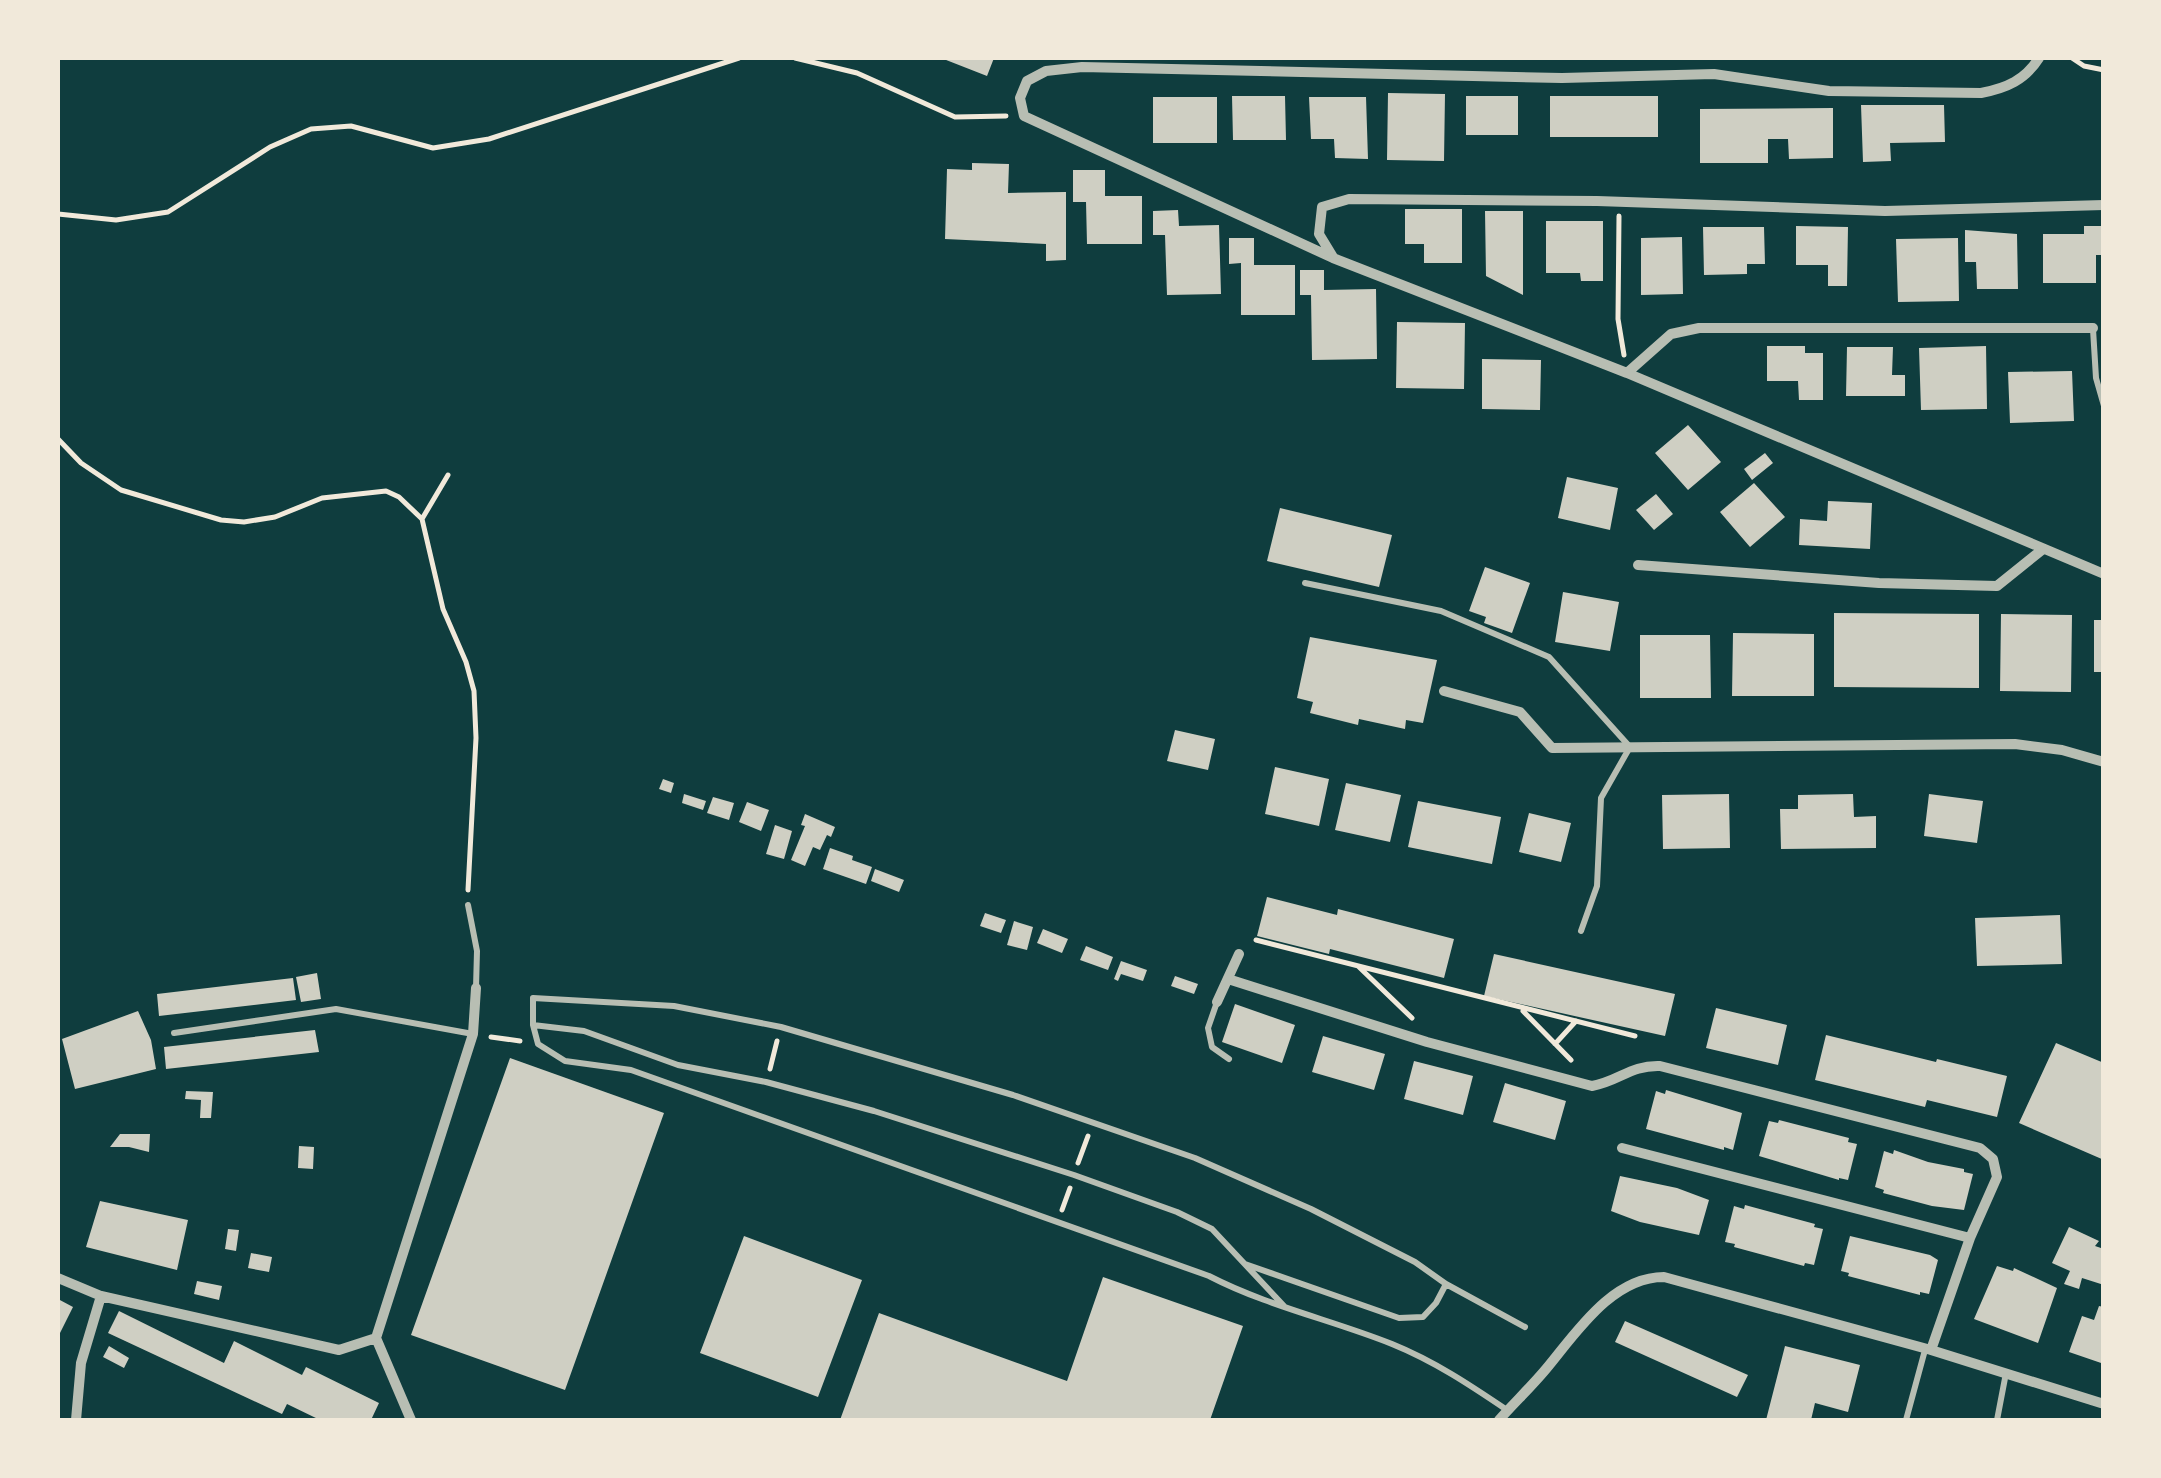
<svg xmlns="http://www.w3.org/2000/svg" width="2161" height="1478" viewBox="0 0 2161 1478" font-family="Quicksand,sans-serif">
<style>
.building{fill:#cfcfc3}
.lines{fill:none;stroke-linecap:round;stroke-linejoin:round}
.path{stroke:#f1e9da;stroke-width:5}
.service{stroke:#b8beb3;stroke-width:6}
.minor{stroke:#b8beb3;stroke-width:10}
</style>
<rect width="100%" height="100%" fill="#0f3d3e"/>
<path class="building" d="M941,58H994L987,76Z
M1388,93L1445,94L1444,161L1387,160Z
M1232,96H1285L1286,140H1233Z
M1466,96H1518V135H1466Z
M1550,96H1658V137H1550Z
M1153,97H1217V143H1153Z
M1309,97H1366L1368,159L1335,158L1334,139H1311Z
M1861,105H1944L1945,142L1890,143L1891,161L1863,162Z
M1833,108V158L1789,159L1788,139H1768V163H1700V109Z
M972,163L1009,164L1008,193L1066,192V260L1046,261V244L945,239L947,169L972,170Z
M1073,170H1105V196H1142V244H1087L1086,202H1073Z
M1405,209H1462V263H1424V244H1405Z
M1178,210L1179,226L1219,225L1221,294L1167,295L1165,235H1153V211Z
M1485,211H1523V295L1486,276Z
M1546,221H1603V281H1581L1580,273H1546Z
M1796,226L1848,227L1847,286H1828V265H1796Z
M2084,226H2104V255H2096V283H2043V234H2084Z
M1703,227H1764L1765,264H1747V274L1704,275Z
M1965,230L2017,234L2018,289H1977L1976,262H1965Z
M1682,237L1683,294L1641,295V238Z
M1229,238H1254V265H1295V315H1241V263L1229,264Z
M1958,238L1959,301L1898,302L1896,239Z
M1300,270H1324V290L1376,289L1377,359L1312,360L1311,295H1300Z
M1397,322L1465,323L1464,389L1396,388Z
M1767,346H1805V353H1823V400H1799L1798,381H1767Z
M1986,346L1987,409L1921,410L1919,348Z
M1847,347H1893L1892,375H1905V396H1846Z
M1482,359L1541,360L1540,410L1482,409Z
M2072,371L2074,421L2010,423L2008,372Z
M1688,425L1721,462L1688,490L1655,453Z
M1765,453L1773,463L1752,480L1744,469Z
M1567,477L1618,488L1610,530L1558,518Z
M1754,483L1785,517L1750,547L1720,512Z
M1656,494L1673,514L1654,530L1636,510Z
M1828,501L1872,503L1870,549L1799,545L1800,519L1827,521Z
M1280,508L1392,535L1379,587L1267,561Z
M1485,567L1530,583L1512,633L1484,623L1486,617L1469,611Z
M1563,592L1619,602L1610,651L1555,642Z
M1834,613L1979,614V688L1834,687Z
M2001,614L2072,615L2071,692L2000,691Z
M2094,620H2104V672H2094Z
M1733,633L1814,634V696H1732Z
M1640,635H1710L1711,698H1640Z
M1310,637L1437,660L1423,723L1406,720L1405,729L1359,719L1358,725L1310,713L1313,702L1297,698Z
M1175,730L1215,739L1208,770L1167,761Z
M1275,767L1329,779L1319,826L1265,814Z
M663,779L674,783L671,793L659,789Z
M1346,783L1401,795L1390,842L1335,830Z
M684,794L706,801L703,810L682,803Z
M1729,794L1730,848L1663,849L1662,795Z
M1853,794L1854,817L1876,816V848L1781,849L1780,809H1798V795Z
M1929,794L1983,801L1977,843L1924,836Z
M713,797L734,803L729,820L707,813Z
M1418,801L1501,817L1492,864L1408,847Z
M747,802L769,810L761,831L739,822Z
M1529,813L1571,823L1561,862L1519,852Z
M805,814L835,827L831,837L827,835L820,850L813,847L805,866L791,860L805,826L801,825Z
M775,825L792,831L784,859L766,854Z
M830,848L853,856L852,860L872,867L866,884L823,869Z
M875,869L904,880L899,892L871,881Z
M1267,897L1337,915L1338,909L1454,939L1444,978L1330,949L1329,954L1257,936Z
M985,913L1006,920L1001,933L980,926Z
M2060,915L2062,964L1977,966L1975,918Z
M1014,921L1033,927L1027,950L1007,945Z
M1043,929L1068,939L1062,953L1037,943Z
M1086,946L1113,957L1108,970L1080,960Z
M1494,954L1675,994L1665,1036L1484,996Z
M1121,961L1147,970L1143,981L1121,974L1118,981L1114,979Z
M317,973L321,999L301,1002L296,977Z
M1175,976L1198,984L1194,994L1171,986Z
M293,978L296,1000L159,1016L157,994Z
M1235,1004L1295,1025L1282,1063L1222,1042Z
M1716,1008L1787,1025L1778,1065L1706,1048Z
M138,1011L151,1040L156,1069L75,1089L62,1039Z
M315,1030L319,1052L166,1069L164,1047Z
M1826,1035L1936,1062L1937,1059L2007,1076L1997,1117L1927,1100L1925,1107L1815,1080Z
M1323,1036L1385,1054L1374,1090L1312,1072Z
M2056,1043L2104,1063V1160L2019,1123Z
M510,1058L664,1113L565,1390L411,1335Z
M1414,1061L1473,1076L1463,1115L1404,1099Z
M1505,1083L1566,1101L1555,1140L1493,1122Z
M1666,1090L1742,1113L1733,1150L1724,1147V1150L1646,1129L1656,1091L1665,1094Z
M186,1091L213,1092L211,1118H200L201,1100L185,1099Z
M1779,1120L1849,1138L1848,1142L1857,1144L1848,1180L1839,1178V1180L1759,1156L1769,1121L1778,1123Z
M120,1134H150L149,1152L129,1147H110Z
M299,1146L314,1147L313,1169L298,1168Z
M1894,1150L1928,1162L1964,1169V1172L1973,1174L1964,1210L1932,1206L1883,1193L1884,1190L1875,1187L1884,1151L1893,1154Z
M1620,1176L1677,1188L1709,1200L1699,1235L1640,1222L1611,1211Z
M100,1201L188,1220L177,1270L86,1247Z
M1745,1205L1815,1224L1814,1227L1823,1229L1814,1265L1805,1263L1804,1266L1734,1247L1735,1244L1725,1242L1734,1206L1744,1209Z
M2069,1227L2099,1241L2095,1246L2104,1249V1285L2082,1278L2079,1289L2064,1284L2070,1271L2052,1263Z
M228,1229L239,1230L236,1251L225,1249Z
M744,1236L862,1280L818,1397L700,1353Z
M1850,1236L1930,1255L1938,1260L1929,1294L1920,1292V1295L1848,1276L1849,1273L1841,1271Z
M251,1253L272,1257L269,1272L248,1268Z
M1997,1266L2013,1271L2014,1268L2057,1288L2038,1343L1974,1319Z
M1103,1277L1243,1326L1210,1420H840L879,1313L1067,1381Z
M197,1281L222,1286L219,1300L194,1294Z
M58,1299L73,1307L58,1337Z
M2099,1306L2104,1307V1364L2069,1352L2082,1316L2094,1320Z
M119,1311L224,1363L234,1341L302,1375L306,1367L379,1403L371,1420H320L287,1404L282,1414L108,1333Z
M1625,1321L1748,1375L1737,1397L1615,1342Z
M109,1346L129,1358L124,1368L103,1357Z
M1785,1346L1860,1365L1848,1412L1815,1403L1811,1420H1766Z"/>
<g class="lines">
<path class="path" d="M795,58L857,73L955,117L1006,116
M2072,58L2084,66L2104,70
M58,214L116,220L168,212L270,147L311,129L351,126L433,148L489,139L739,58
M1619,216L1618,319L1624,355
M58,439L81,463L121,490L221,520L244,522L275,517L322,498L386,491L399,497L422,519L443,609L466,662L474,691L476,738L468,890
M422,519L448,475
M1256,940L1635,1036
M1359,967L1412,1018
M1523,1011L1571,1060
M491,1037L520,1041
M1555,1044L1576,1021
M770,1069L777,1041
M1078,1163L1088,1136
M1062,1210L1070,1188"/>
<path class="service" d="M2093,329L2096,378L2104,406
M1305,583L1441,611L1549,657L1630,747L1601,798L1597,886L1581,931
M468,905L477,951L476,988
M1217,1002L1208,1028L1212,1047L1229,1059
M533,1025L584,1031L678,1065L766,1082L874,1111L1074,1175L1177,1212L1212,1229L1284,1306
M174,1033L336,1009L473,1034
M1245,1264L1399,1318L1423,1317L1436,1303L1446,1284L1415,1262L1311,1209L1195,1158L1013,1095L781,1027L674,1006L533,998V1025L538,1044L565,1061L631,1070L1209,1276C1267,1306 1332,1320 1392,1344C1434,1361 1470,1385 1507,1410
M1446,1284L1525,1327
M1906,1420L1925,1350
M1997,1420L2006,1373"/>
<path class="minor" d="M2039,58C2025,80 2007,88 1981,93L1829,91L1714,74L1562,78L1082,67L1046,71L1027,81L1020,98L1024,116L1333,258L1627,373L2104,574
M1333,257L1319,234L1322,207L1349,199L1597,201L1885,211L2104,205
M1627,373L1671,334L1699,328H2093
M1638,565L1879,583L1997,586L2043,549
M1444,691L1520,712L1552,748L2015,744L2062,750L2104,762
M1228,979L1427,1042L1592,1086C1620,1081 1630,1065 1660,1066L1980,1148L1993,1159L1997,1177L1970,1238L1931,1350
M1217,1002L1239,954
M1622,1148L1970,1238
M58,1278L101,1296L339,1350L376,1338
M376,1338L473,1034L476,988
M376,1338L411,1420
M76,1420L81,1363L101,1296
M1499,1420C1514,1403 1531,1387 1546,1369C1576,1333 1612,1277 1664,1277L1931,1350L2104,1404"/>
</g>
<rect width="2161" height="1478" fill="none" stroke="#f1e9da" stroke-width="120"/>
</svg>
